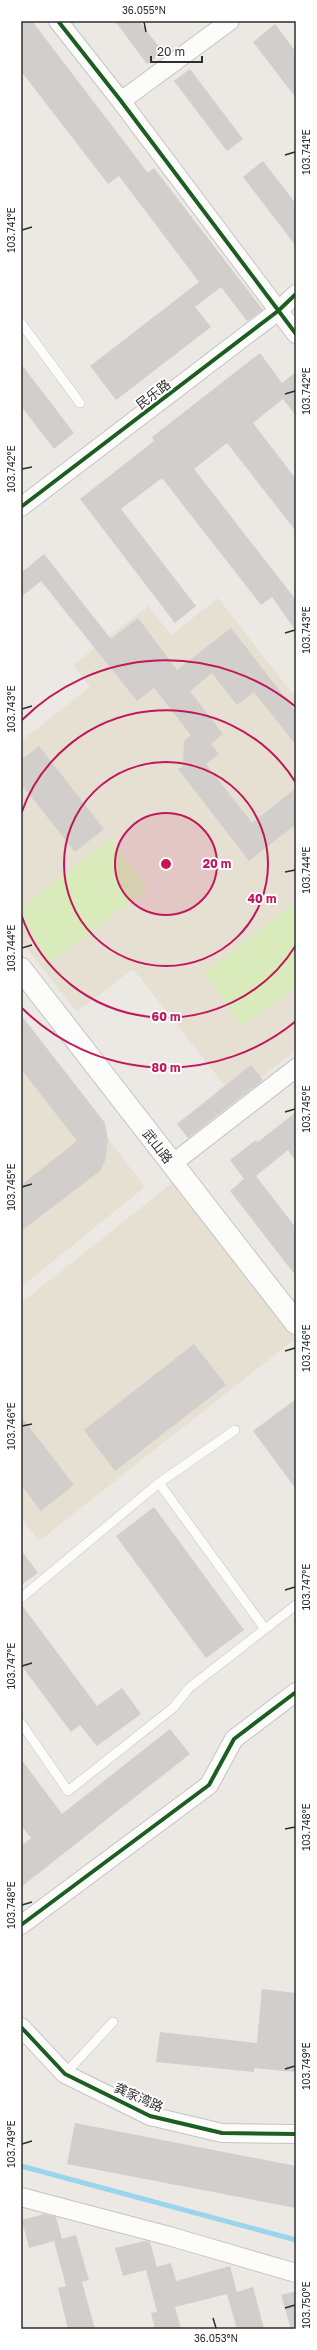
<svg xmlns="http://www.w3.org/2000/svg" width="317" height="2350" viewBox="0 0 317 2350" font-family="'Golos Text','Noto Sans SC',sans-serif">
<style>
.education{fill:#e6e0d3}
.pitch{fill:#d9eabb}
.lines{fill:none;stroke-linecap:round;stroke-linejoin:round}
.stream{stroke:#99d6ec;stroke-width:5}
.building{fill:#d1cecb}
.lane-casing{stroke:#c5c4c5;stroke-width:10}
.street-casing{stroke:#c5c4c5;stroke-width:20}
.secondary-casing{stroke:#c5c4c5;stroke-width:24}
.lane{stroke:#fcfcfb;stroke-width:9}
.street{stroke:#fcfcfb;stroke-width:18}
.secondary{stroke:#fcfcfb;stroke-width:22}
.cycleway-casing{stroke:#fff;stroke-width:6}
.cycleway{stroke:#1b5e20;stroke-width:4}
.ticks{fill:none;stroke:#2e2e2e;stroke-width:1.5}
.ring{fill:none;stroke:#c2185b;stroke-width:2}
.labels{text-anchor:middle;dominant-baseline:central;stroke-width:4;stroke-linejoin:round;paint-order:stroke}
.street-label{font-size:13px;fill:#2e2e2e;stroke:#fff}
.centre{fill:#c2185b;stroke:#fff;stroke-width:2}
.ring-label{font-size:12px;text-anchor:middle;font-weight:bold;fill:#c2185b;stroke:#fff;stroke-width:4;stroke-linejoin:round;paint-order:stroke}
.neatline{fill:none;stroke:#2e2e2e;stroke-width:1.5}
.ticks-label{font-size:10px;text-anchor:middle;fill:#2e2e2e}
</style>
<rect width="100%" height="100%" fill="#ece8e4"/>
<path class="education" d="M218,598L296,698V1050L235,1099L133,969L77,1012L21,941V741L90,687L73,665L148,606L171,635Z
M21,1025L145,1187L21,1287Z
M172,1183L295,1339L39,1541L21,1518V1303Z"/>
<path class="pitch" d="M111,839L148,889L51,962L21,922V907Z
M296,902V986L243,1026L204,973Z"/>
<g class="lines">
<path class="stream" d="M21,2166L296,2240"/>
</g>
<path class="building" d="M21,21H32L148,173L154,168L263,310L247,321L221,287L195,307L211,327L116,400L90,366L199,282L119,176L108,184L21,71Z
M115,21H139L163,52L147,64Z
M275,24L296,52V98L253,42Z
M190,69L243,139L227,151L174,81Z
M263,161L296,204V246L243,177Z
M260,353L282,383L296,372V416L283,399L253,423L296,479V531L227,443L194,469L296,600V631L272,597L261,605L162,478L121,509L196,606L175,623L80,499L154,441L152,437Z
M21,364L74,433L54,449L21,406Z
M44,554L111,639L138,618L177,670L231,628L296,712V745L254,692L237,705L212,673L190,691L223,734L211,744L219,754L206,764L252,823L296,788V824L249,861L178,769L183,766L184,741L191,735L154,688L137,701L41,581L21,597V573Z
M39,746L104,829L75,852L21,784V760Z
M21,1015L105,1123L108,1141L105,1161L100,1171L21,1231V1185L77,1141L21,1069Z
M251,1065L263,1080L188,1138L177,1124Z
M296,1112V1161L288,1150L256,1176L296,1228V1276L230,1191L244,1179L230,1160L256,1140L258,1142Z
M194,1344L226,1385L115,1471L84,1430Z
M296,1399V1489L253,1431Z
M21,1416L74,1485L41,1511L21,1485Z
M154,1507L244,1630L206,1658L116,1536Z
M21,1550L38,1573L21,1585Z
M21,1604L97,1706L122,1688L141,1714L97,1746L80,1725L71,1732L21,1665Z
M170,1729L190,1754L21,1887V1846L31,1838L21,1825V1759L62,1814Z
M262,1989L296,1993V2072L254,2068V2072L156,2062L160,2032L257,2043Z
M75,2123L296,2166V2208L67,2164Z
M44,2214L56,2217L62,2239L76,2235L89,2280L82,2282L95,2329H68L58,2288L66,2286L54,2241L29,2248L22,2220Z
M145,2241L150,2242L157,2267L123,2276L115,2248Z
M171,2263L176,2281L230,2266L237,2292L253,2287L264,2329H237L227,2294L175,2307L181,2329H155L151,2313L157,2312L146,2270Z
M296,2291V2329H291L281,2295Z"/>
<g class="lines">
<g class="lane-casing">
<path id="lane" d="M21,323L80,403
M235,1430L159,1483L265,1629
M21,1598L159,1483
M21,1723L68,1791L173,1708L189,1688L296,1605
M65,2074L113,2022"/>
</g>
<g class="street-casing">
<path id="street" d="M58,21L121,101L296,334
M121,101L230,21
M21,507L278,311L296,294
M172,1164L296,1068
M21,1925L209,1785L234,1739L296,1692
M21,2027L65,2074L150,2116L222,2133L296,2134
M21,2197L169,2236L296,2273"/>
</g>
<g class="secondary-casing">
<path id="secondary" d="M21,969L296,1323"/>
</g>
<use href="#lane" class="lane"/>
<use href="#street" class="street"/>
<use href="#secondary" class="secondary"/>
<g class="cycleway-casing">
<path id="cycleway" d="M58,21L121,101L296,334
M21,507L278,311L296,294
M21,1925L209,1785L234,1739L296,1692
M21,2027L65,2074L150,2116L222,2133L296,2134"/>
</g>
<use href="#cycleway" class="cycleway"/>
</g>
<path class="ticks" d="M144,22L146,32M285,155L295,152M22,230L32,227M285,394L295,391M22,469L32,467M285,633L295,630M22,709L32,706M285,872L295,870M22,948L32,945M285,1112L295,1109M22,1187L32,1184M285,1351L295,1348M22,1426L32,1424M285,1590L295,1587M22,1666L32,1663M285,1829L295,1827M22,1905L32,1902M285,2069L295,2066M22,2144L32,2141M285,2308L295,2305M213,2318L216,2328"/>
<circle cx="166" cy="864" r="51" fill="#c2185b" fill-opacity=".12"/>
<g class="ring">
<circle cx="166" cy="864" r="51"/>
<circle cx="166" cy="864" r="102"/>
<path d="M296 945A153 153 0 0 1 21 914M21 814A153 153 0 0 1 296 783"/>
<path d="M296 1021A204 204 0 0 1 22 1008M22 720A204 204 0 0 1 296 707"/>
</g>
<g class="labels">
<g class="street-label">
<text transform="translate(153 394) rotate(-37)">民乐路</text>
<text transform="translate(158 1146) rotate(52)">武山路</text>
<text transform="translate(139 2097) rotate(24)">龚家湾路</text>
</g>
</g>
<circle cx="166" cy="864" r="6" class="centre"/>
<g class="ring-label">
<text x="217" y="868">20 m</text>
<text x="262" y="903">40 m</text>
<text x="166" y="1021">60 m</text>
<text x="166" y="1072">80 m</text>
</g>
<rect width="317" height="2350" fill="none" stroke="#ffffff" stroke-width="44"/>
<path d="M151 56v6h51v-6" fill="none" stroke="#2e2e2e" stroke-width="2"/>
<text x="157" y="56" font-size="12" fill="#2e2e2e" stroke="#ffffff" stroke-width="3" paint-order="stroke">20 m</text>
<rect x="22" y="22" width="273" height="2306" class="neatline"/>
<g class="ticks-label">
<text x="144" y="14">36.055°N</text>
<text transform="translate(306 152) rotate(-90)" y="4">103.741°E</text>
<text transform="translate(11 230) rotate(-90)" y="4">103.741°E</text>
<text transform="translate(306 391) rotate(-90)" y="4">103.742°E</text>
<text transform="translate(11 469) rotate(-90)" y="4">103.742°E</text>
<text transform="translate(306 630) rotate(-90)" y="4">103.743°E</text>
<text transform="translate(11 709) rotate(-90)" y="4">103.743°E</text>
<text transform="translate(306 870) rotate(-90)" y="4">103.744°E</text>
<text transform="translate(11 948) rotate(-90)" y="4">103.744°E</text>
<text transform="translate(306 1109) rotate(-90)" y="4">103.745°E</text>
<text transform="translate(11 1187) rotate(-90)" y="4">103.745°E</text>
<text transform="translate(306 1348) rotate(-90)" y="4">103.746°E</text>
<text transform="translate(11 1426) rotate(-90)" y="4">103.746°E</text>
<text transform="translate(306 1587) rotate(-90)" y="4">103.747°E</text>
<text transform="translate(11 1666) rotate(-90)" y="4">103.747°E</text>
<text transform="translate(306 1827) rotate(-90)" y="4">103.748°E</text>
<text transform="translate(11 1905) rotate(-90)" y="4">103.748°E</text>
<text transform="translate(306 2066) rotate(-90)" y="4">103.749°E</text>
<text transform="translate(11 2144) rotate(-90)" y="4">103.749°E</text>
<text transform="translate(306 2305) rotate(-90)" y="4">103.750°E</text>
<text x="216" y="2342">36.053°N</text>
</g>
</svg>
